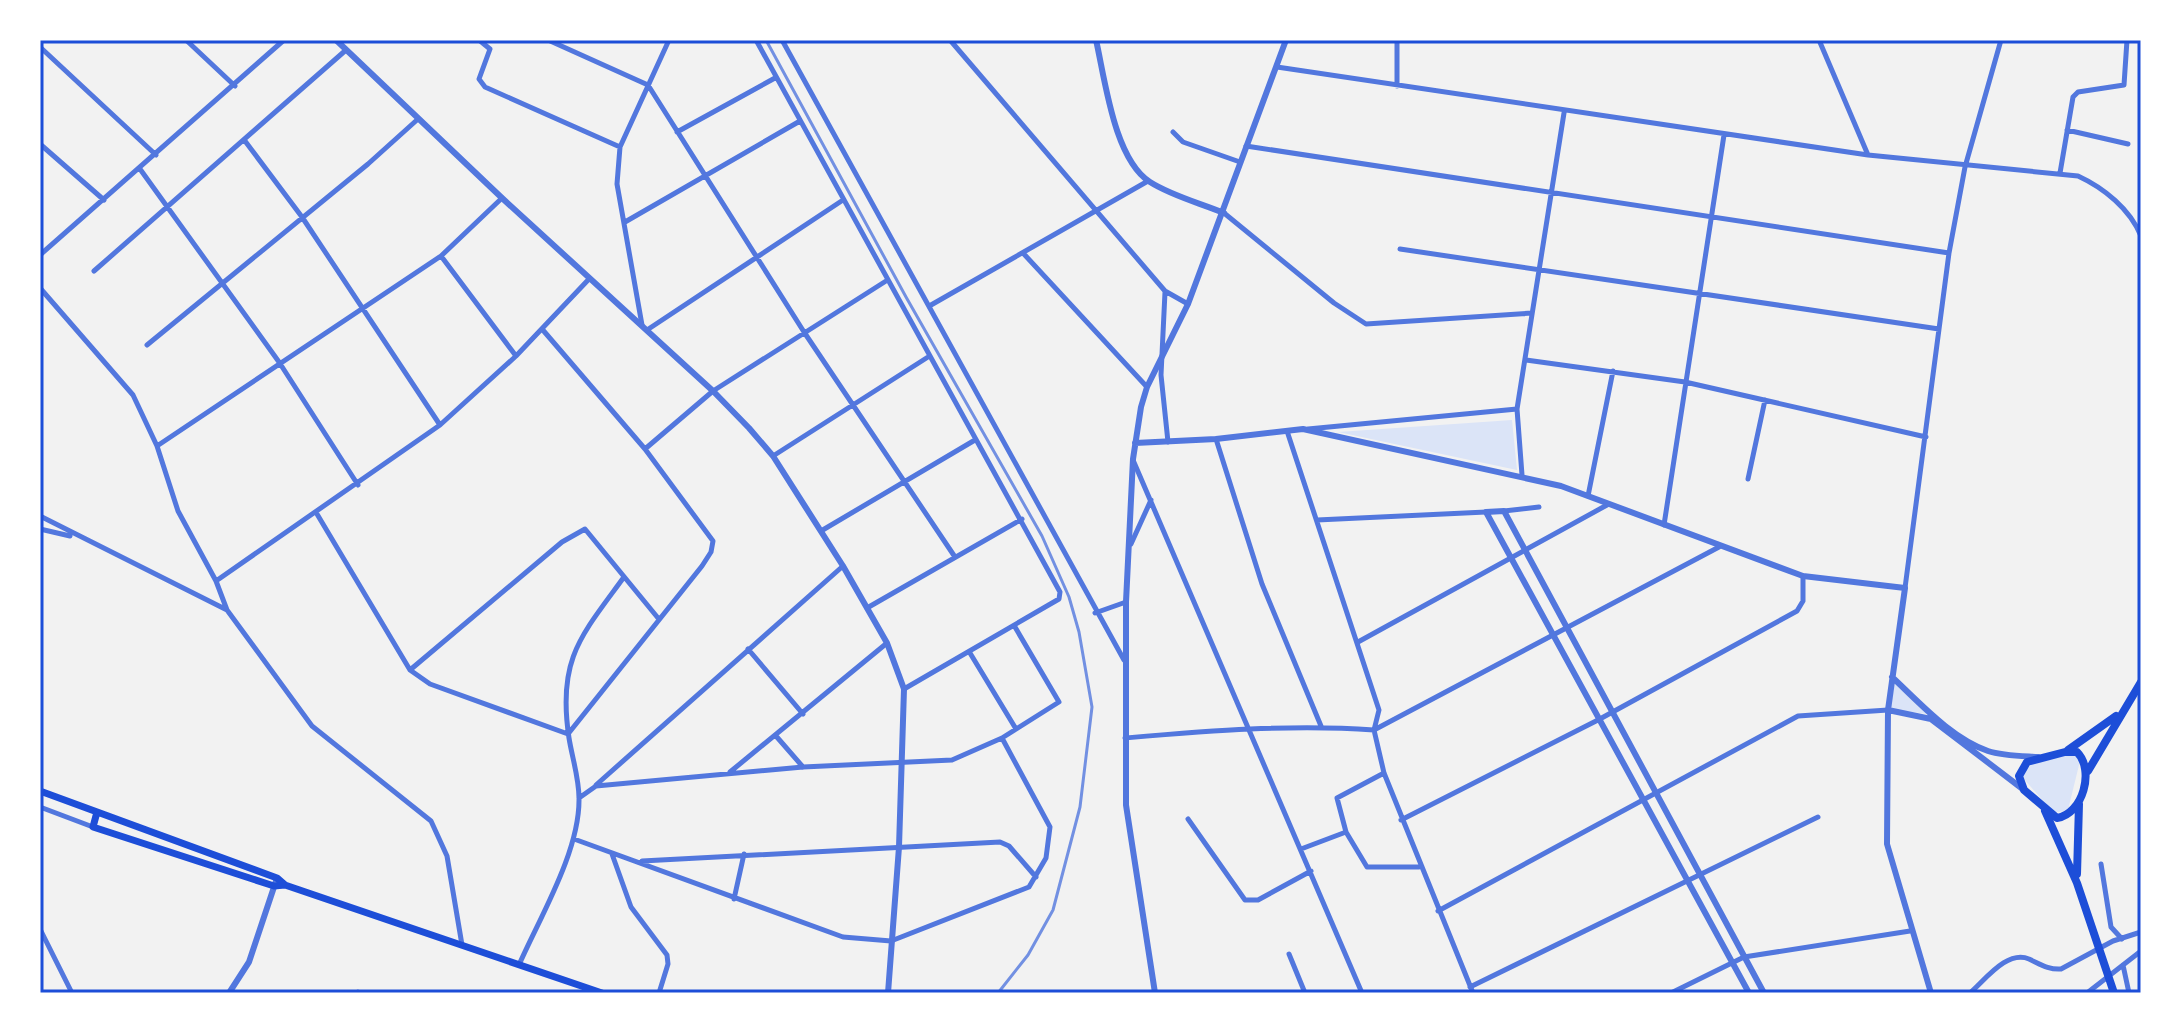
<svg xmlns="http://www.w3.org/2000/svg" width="2181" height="1033" viewBox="0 0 2181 1033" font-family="Montserrat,sans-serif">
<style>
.green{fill:#dbe4f7}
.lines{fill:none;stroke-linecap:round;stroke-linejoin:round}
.minor{stroke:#5277de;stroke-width:5}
.tertiary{stroke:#5277de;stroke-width:6}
.secondary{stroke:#1d4ed8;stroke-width:7}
.primary{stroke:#1d4ed8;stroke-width:8}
.rail{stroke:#7290e2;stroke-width:3}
.neatline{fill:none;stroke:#1d4ed8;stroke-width:3}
</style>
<rect width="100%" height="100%" fill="#f2f2f2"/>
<path class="green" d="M1512,420L1517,470L1338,432Z
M1895,683L1927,714L1890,709Z
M2075,754L2080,761L2068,810L2054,813L2023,778C2025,759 2059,756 2075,754Z"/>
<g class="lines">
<path class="minor" d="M186,40L235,86
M479,40L490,49L479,79L485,87L620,147
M548,40L648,85L804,332L955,557
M756,40L1060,592L1059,599L904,689
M782,40L1124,660
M950,40L1165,291L1188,304
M1819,40L1868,155
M40,41L41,40
M40,47L156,155
M1277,67L1868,155L2078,176C2104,188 2130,209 2141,236
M1397,86V40
M2067,130L2128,144
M677,132L775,78
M1173,132L1183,142L1240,162
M245,141L302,217L440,425
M40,144L104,200
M1246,146L1949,253
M140,169L279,362L358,485
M2060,173L2073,97L2078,92L2124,85L2127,40
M1224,213L1334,303L1366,324L1532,313
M625,222L800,121
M1400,249L1939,329
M1023,253L1147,387
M40,255L284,40
M441,256L516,356
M94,271L346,50
M40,288L133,395L157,446L178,511L216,581L227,610
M1165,292L1161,375L1168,442
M931,305L1148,181
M642,325L617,184L620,147L669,40
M542,329L645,449L713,541L711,552L702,566L568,734
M647,330L843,200
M147,345L368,164L418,119
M1526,360L1685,382L1926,437
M1308,429L1517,409
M1287,431L1379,710L1374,730L1384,773L1473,993
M1216,439L1262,584L1321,726
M157,446L441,256L502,198
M645,449L713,391L886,281
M773,456L928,357
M1133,460L1362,993
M1522,475L1517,409L1564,113
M1748,479L1765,400
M1588,496L1613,371
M1504,511L1539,507
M317,514L410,670L430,684L568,734
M40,516L227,610L312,726L431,821L447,856L462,945
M1317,520L1486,512
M1664,525L1724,135
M40,529L70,536
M821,531L975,440
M1131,544L1151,500
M216,581L440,425L516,356L589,279
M1905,588L1949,253L1965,167L2001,40
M867,608L1022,519
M1095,613L1126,602
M1358,642L1607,505
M748,649L803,714
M970,653L1016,729
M410,670L562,542L585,529L658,618
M776,736L803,767
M1125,738C1208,731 1290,724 1374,730L1719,547
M730,772L887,643
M1384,773L1337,798L1346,832L1367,867H1419
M596,785L843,566
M579,798L596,786L803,767L952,760L1002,738L1059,702L1015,627
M40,807L93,827
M1188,819L1245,900H1258L1311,871
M1401,820L1598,720L1797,611L1803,601V576
M574,839L843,937L891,941L1029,887L1046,858L1050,827L1002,738
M1301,849L1346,832
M612,854L631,907L667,955L668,964L659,993
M642,861L1000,842L1009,846L1036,877
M2101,864L2111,927L2122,939
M734,899L744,854
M1438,911L1798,716L1888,710
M40,929L72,993
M1289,954L1305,993
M519,965C540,917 580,851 579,798C579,778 572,757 569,738C557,659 581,636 624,577
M2123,965L2129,993
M1470,987L1818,817
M358,992L361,993
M1671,993L1744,957L1910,931
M1970,993C1986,979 2007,950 2029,959C2040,964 2049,970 2061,969L2113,941L2141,932
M2087,993L2141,951"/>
<path class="tertiary" d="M336,40L502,198L713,391L749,428L773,456L843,566L887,643L904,689L899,847L888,993
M1096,40C1105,79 1114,159 1150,182C1172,196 1200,203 1224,213
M1135,443L1216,439L1303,429L1561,486L1803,576L1905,588L1888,710L1887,844L1931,993
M1892,677C1920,703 1951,738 1988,751C2003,756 2022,756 2038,757
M1888,710L1931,719L2024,790
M229,993L249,962L277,878
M1155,993L1126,805V602L1133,459L1141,407L1147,387L1188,304L1286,40
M1749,993L1486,512L1504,511L1764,993"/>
<path class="secondary" d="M40,791L277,878L285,885L602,993
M97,812L93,827L274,886L285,885"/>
<path class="primary" d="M2068,750L2116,716
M2065,752H2077C2095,770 2083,814 2057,818L2024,790L2019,776L2027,762Z
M2088,771L2141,682
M2045,811L2077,883L2114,993
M2077,874L2079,804"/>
<path class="rail" d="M766,40L906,297L1042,536L1069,597L1079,632L1092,707L1080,807L1053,910L1028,955L998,993"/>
</g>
<rect width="2181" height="1033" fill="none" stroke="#ffffff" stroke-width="84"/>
<rect x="42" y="42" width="2097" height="949" class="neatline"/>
</svg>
